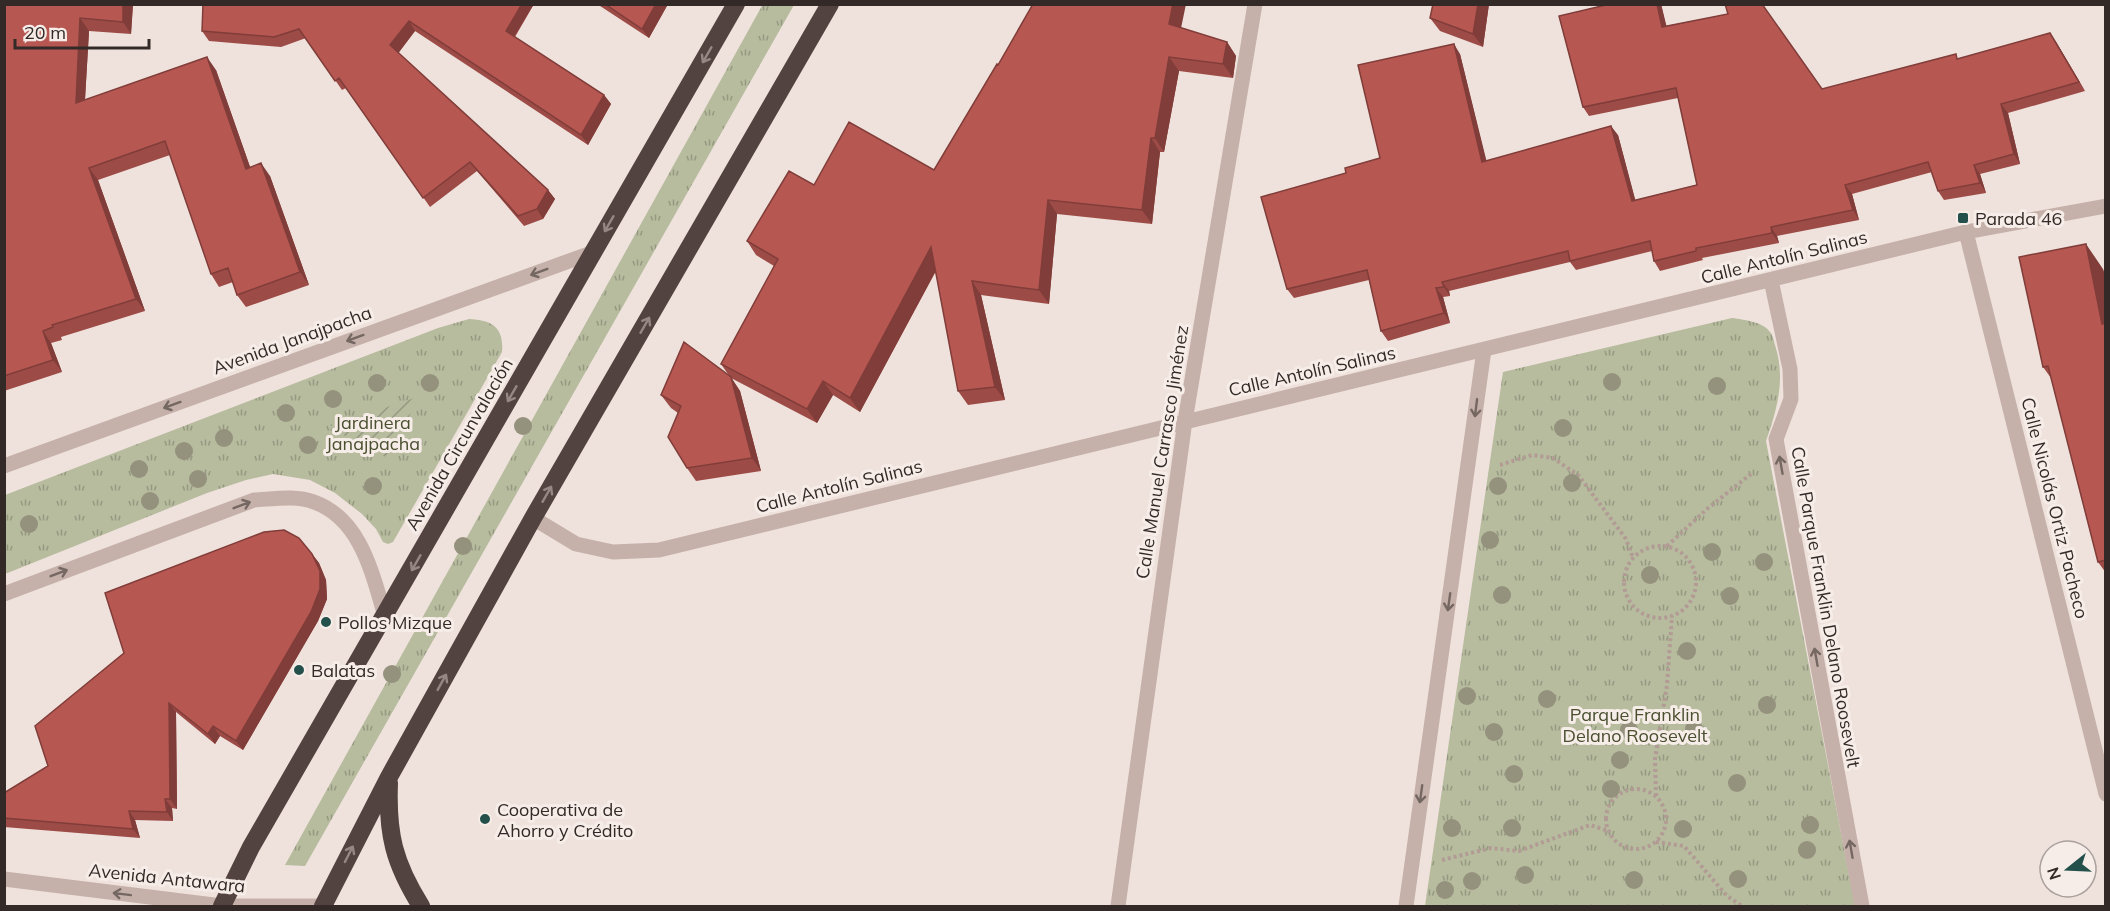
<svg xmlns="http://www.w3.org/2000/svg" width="2110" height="911" viewBox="0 0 2110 911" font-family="Mulish,sans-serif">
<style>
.grass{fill:url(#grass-tufts)}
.garden{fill:url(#garden-furrows)}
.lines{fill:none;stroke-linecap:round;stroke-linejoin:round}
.path{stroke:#b19b94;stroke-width:4;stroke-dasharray:3 3;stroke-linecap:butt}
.minor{stroke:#c5b1aa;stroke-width:15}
.highway{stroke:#534340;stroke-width:18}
.tree{fill:#94917d}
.wall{fill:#9d4b47}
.shaded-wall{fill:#803d39}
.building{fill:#b75752;stroke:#803d39;stroke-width:1.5}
.oneway{stroke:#958783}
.oneway2{stroke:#756762}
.poi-dot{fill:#23504a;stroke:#f7ede8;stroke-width:2}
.labels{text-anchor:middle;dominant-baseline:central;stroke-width:6;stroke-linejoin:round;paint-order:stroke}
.poi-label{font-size:18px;fill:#332a28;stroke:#f7ede8;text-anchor:start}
.street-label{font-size:18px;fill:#332a28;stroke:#f7ede8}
.park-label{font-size:18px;fill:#494f2f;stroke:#f7ede8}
</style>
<defs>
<pattern id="grass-tufts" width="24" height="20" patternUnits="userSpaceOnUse" patternTransform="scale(1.5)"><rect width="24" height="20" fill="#b7bc9e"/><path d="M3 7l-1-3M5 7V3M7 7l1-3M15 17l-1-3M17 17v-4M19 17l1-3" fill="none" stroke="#959981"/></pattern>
<pattern id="garden-furrows" width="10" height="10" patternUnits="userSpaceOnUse" patternTransform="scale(1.5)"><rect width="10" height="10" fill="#b7bc9e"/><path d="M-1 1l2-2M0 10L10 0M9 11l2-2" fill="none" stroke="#959981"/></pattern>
</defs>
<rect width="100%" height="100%" fill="#efe2dc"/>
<path class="grass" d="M763,4L794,5L305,866L285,865Z
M1732,318C1744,320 1762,321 1770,332C1773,335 1774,342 1775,345C1786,379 1777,410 1766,441L1855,906H1425L1503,372Z
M469,319C493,320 504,328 502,352L393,542L388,544L383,542L376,529L362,514L335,493L310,480L273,474L246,480L207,493L5,574V495L438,328Z"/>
<path class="garden" d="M420,396L387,458L328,427Z"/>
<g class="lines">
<path class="path" d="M1500,465L1532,455L1553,458L1579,476L1626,539L1633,558
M1624 582a36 36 0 1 1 72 0a36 36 0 1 1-72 0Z
M1667,546L1707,509L1751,474
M1606 819a30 30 0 1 1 60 0a30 30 0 1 1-60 0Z
M1656,796L1655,759L1667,685L1672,616
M1656,842L1684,846L1727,896L1742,906
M1442,860L1491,848L1519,851L1590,825L1609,831"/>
<path class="minor" d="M1966,232L2106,794
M1771,280L1790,369L1791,399L1776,439L1862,906
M4,466L594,252
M533,518L576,544L613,552L659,550L1966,232L2106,206
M4,594L254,500C273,499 296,495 314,502C361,519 372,573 385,616
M4,879L222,906H326
M1118,906L1185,421L1255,4
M1406,906L1484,350"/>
<path class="highway" d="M389,783C387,834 394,863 421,906
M222,906L251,847L736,4
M323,906L389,777L533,518L830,4"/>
</g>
<g class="tree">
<circle cx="1612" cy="382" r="9"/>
<circle cx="377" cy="383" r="9"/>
<circle cx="430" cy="383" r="9"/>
<circle cx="1717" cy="386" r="9"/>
<circle cx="333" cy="399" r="9"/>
<circle cx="286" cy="413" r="9"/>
<circle cx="523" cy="426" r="9"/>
<circle cx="1563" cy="428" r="9"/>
<circle cx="224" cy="438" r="9"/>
<circle cx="308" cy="445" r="9"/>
<circle cx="184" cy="451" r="9"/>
<circle cx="139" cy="469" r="9"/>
<circle cx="198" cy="479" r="9"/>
<circle cx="1572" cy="483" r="9"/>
<circle cx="373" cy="486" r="9"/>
<circle cx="1498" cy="486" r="9"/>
<circle cx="150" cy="501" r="9"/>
<circle cx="29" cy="524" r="9"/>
<circle cx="1490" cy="540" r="9"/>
<circle cx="463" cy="546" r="9"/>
<circle cx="1712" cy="552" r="9"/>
<circle cx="1764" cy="562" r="9"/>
<circle cx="1650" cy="575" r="9"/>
<circle cx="1502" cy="595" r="9"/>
<circle cx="1730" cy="596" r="9"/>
<circle cx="1687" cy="651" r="9"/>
<circle cx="392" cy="674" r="9"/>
<circle cx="1467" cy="696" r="9"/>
<circle cx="1547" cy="699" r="9"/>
<circle cx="1767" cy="705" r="9"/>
<circle cx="1694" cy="729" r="9"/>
<circle cx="1629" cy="730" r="9"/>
<circle cx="1494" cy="732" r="9"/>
<circle cx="1620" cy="760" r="9"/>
<circle cx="1514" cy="774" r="9"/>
<circle cx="1737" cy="783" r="9"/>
<circle cx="1611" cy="789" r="9"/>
<circle cx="1810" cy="825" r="9"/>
<circle cx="1452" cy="828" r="9"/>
<circle cx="1512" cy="828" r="9"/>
<circle cx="1683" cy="829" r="9"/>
<circle cx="1807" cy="850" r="9"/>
<circle cx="1525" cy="875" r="9"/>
<circle cx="1738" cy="879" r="9"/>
<circle cx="1634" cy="880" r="9"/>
<circle cx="1472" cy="881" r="9"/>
<circle cx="1445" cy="890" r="9"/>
</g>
<path class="wall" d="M4,4H133L131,34L89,31L85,100L216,70L250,167L270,176L309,285L246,307L237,295L233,282L219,287L211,274L170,155L98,180L145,311L61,337L62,340L51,343L62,372L4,391Z
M203,4H534L515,37L604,95L611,104L588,145L415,31L398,53L548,190L555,199L543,219L524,226L477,171L430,207L346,88L342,90L306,38L281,47L209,41L202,31Z
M597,4H668L649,38Z
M1433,4H1489L1483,47L1440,31L1430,18Z
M1661,4L1666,26L1728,14L1822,89L1959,59L2056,42L2085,91L2008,113L2020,164L1980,174L1986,193L1944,200L1938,191L1932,172L1852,194L1859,220L1777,236L1779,243L1702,258L1703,260L1660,271L1654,261L1652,251L1576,270L1570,262L1449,291L1450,296L1443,297L1450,323L1388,341L1381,331L1369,280L1294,298L1287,289L1346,173L1380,158L1460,54L1486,161L1618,135L1635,200L1697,185L1678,98L1589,116L1583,107Z
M1181,28L1227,42L1236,56L1233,78L1179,71L1164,152H1160L1152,224L1057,214L1049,304L981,295L1005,400L968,405L958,391L936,271L860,412L833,395L817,423L731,378L740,391L761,471L696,481L687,468L678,413L671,408L661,395L730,377L721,364L774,266L756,255L747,241L814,185L934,170L998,65Z
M2103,269L2106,279V573L2098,562L2051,378L2043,367Z
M312,554L319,563L326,580L327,599L318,621L243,750L220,736L215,744L176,712L177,809L172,808L173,821L135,820L140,838L4,827V793L48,766Z"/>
<path class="shaded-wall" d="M123,4H133L131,34L123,22Z
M522,4H534L512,40L506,31Z
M656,4H668L649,38L642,29Z
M1173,4H1186L1179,38L1169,24Z
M1478,4H1489L1483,47L1473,34Z
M1657,4H1661L1669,36L1662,27Z
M80,18L89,31L84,116L76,103Z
M409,21L415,31L397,55L390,45Z
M2050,33L2056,42L2085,91L2079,82Z
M1227,42L1236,56L1233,78L1223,64Z
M1454,44L1460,54L1489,171L1482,162Z
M207,57L216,70L255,181L246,169Z
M1169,57L1179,71L1164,152L1155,138Z
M604,95L611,104L588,145L581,135Z
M2001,104L2008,113L2020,164L2014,154Z
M1611,126L1618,135L1638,210L1632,201Z
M1151,138L1160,152L1152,224L1142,210Z
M261,163L270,176L309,285L300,272Z
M1974,165L1980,174L1986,193L1980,183Z
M89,168L98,180L145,311L136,299Z
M1845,185L1852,194L1859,220L1853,210Z
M548,190L555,199L543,219L537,209Z
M1048,200L1057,214L1049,304L1039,290Z
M1771,227L1777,236L1779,243L1772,233Z
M2086,244L2103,269L2106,279V330L2102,324Z
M931,247L941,261L860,412L850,398Z
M972,281L981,295L1005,400L995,387Z
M1442,282L1449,291L1450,296L1444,287Z
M1436,288L1443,297L1450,323L1444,313Z
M43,331L51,343L62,372L53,360Z
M731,377L740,391L761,471L752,458Z
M823,381L833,395L817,423L807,409Z
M312,554L319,563L326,580L327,599L318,621L243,750L236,741Z
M169,703L176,712L177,809L170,799Z
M213,726L220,736L215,744L208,734Z
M165,799L172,808L173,821L167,812Z
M129,811L135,820L140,838L133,829Z"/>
<path class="building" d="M4,4H123V22L80,18L76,103L207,57L246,169L261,163L300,272L237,295L228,268L211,274L165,141L89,168L136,299L52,325L53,327L43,331L53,360L4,376Z
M203,4H522L506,31L604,95L581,135L409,21L390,45L548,190L537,209L518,216L470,162L423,198L339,78L335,81L299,29L274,37L202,31Z
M605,4H656L642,29Z
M1033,4H1173L1169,24L1227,42L1223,64L1169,57L1155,138H1151L1142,210L1048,200L1039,290L972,281L995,387L958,391L931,247L850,398L823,381L807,409L721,364L778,259L747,241L789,171L814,185L849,122L934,170L997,64L998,65Z
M1433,4H1478L1473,34L1430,18Z
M1610,4H1657L1662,27L1728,14L1725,4H1762L1822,89L1956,54L1957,59L2050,33L2079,82L2001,104L2014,154L1974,165L1980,183L1938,191L1928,162L1845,185L1853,210L1771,227L1772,233L1696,248V251L1654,261L1650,241L1570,261L1568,251L1442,282L1444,287L1436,288L1444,313L1381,331L1367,270L1287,289L1261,197L1346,173L1345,168L1380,158L1358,65L1454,44L1482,162L1611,126L1632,201L1697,185L1676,88L1583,107L1559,16Z
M2086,244L2102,324L2106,323V560L2098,562L2048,366L2043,367L2019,257Z
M684,342L731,377L752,458L687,468L668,437L681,406L661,395Z
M284,530L299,538L312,554L320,571V589L311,612L236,741L213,726L208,734L169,703L170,799H165L167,812L129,811L133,829L4,818V793L48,766L35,726L124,653L105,593L264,532Z"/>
<defs><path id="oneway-shaft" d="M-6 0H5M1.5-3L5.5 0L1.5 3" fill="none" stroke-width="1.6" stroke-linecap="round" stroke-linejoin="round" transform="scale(1.5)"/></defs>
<g class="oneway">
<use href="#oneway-shaft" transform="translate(707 55) rotate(120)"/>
<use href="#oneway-shaft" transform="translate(609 224) rotate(120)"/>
<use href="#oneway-shaft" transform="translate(645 325) rotate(-60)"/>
<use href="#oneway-shaft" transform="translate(512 394) rotate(120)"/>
<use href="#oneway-shaft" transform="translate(547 494) rotate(-60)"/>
<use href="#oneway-shaft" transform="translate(416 563) rotate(120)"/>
<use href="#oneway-shaft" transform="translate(442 682) rotate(-61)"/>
<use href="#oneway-shaft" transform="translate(349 854) rotate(-63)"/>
</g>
<g class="oneway2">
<use href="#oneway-shaft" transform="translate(539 272) rotate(160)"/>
<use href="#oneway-shaft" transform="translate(355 338) rotate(160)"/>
<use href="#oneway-shaft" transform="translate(172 405) rotate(160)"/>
<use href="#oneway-shaft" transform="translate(1476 408) rotate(97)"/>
<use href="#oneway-shaft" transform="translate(1781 465) rotate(-100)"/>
<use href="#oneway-shaft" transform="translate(242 505) rotate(-21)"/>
<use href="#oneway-shaft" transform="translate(59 573) rotate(-21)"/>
<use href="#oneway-shaft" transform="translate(1449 602) rotate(98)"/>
<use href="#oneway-shaft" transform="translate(1816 657) rotate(-100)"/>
<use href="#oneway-shaft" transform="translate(1421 794) rotate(98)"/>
<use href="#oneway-shaft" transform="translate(1851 849) rotate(-100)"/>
<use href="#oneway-shaft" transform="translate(122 894) rotate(-173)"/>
</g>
<g class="poi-dot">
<rect x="1957" y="212" width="12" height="12" rx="3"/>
<circle cx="326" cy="622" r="6"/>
<circle cx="299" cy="670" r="6"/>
<circle cx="485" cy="819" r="6"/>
</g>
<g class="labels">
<g class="poi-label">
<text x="1975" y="218">Parada 46</text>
<text x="338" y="622">Pollos Mizque</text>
<text x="311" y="670">Balatas</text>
<text x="497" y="809">Cooperativa de<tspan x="497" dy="21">Ahorro y Crédito</tspan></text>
</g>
<g class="street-label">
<text transform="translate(1784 257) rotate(-14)">Calle Antolín Salinas</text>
<text transform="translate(292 340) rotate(-20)">Avenida Janajpacha</text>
<text transform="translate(1312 371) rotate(-13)">Calle Antolín Salinas</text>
<text transform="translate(459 444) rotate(-60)">Avenida Circunvalación</text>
<text transform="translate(1162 452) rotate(-81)">Calle Manuel Carrasco Jiménez</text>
<text transform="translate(839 486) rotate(-14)">Calle Antolín Salinas</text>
<text transform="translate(2055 508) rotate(76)">Calle Nicolás Ortiz Pacheco</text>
<text transform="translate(1826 607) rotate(80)">Calle Parque Franklin Delano Roosevelt</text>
<text transform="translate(167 878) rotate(6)">Avenida Antawara</text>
</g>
<g class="park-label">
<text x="373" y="422">Jardinera<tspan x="373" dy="21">Janajpacha</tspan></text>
<text x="1635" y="714">Parque Franklin<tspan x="1635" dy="21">Delano Roosevelt</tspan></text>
</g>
</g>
<rect width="2110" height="911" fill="none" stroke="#332a28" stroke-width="12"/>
<g transform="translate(2068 869) rotate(252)"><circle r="28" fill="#f7ede8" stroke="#a99f9b" stroke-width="1.5"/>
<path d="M0-4.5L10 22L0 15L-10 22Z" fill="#23504a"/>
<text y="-9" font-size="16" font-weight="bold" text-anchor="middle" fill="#332a28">N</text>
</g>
<path d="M15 39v9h134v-9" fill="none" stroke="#332a28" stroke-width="3"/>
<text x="24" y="39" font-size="18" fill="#332a28" stroke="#f7ede8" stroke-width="4.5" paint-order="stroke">20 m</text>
</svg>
